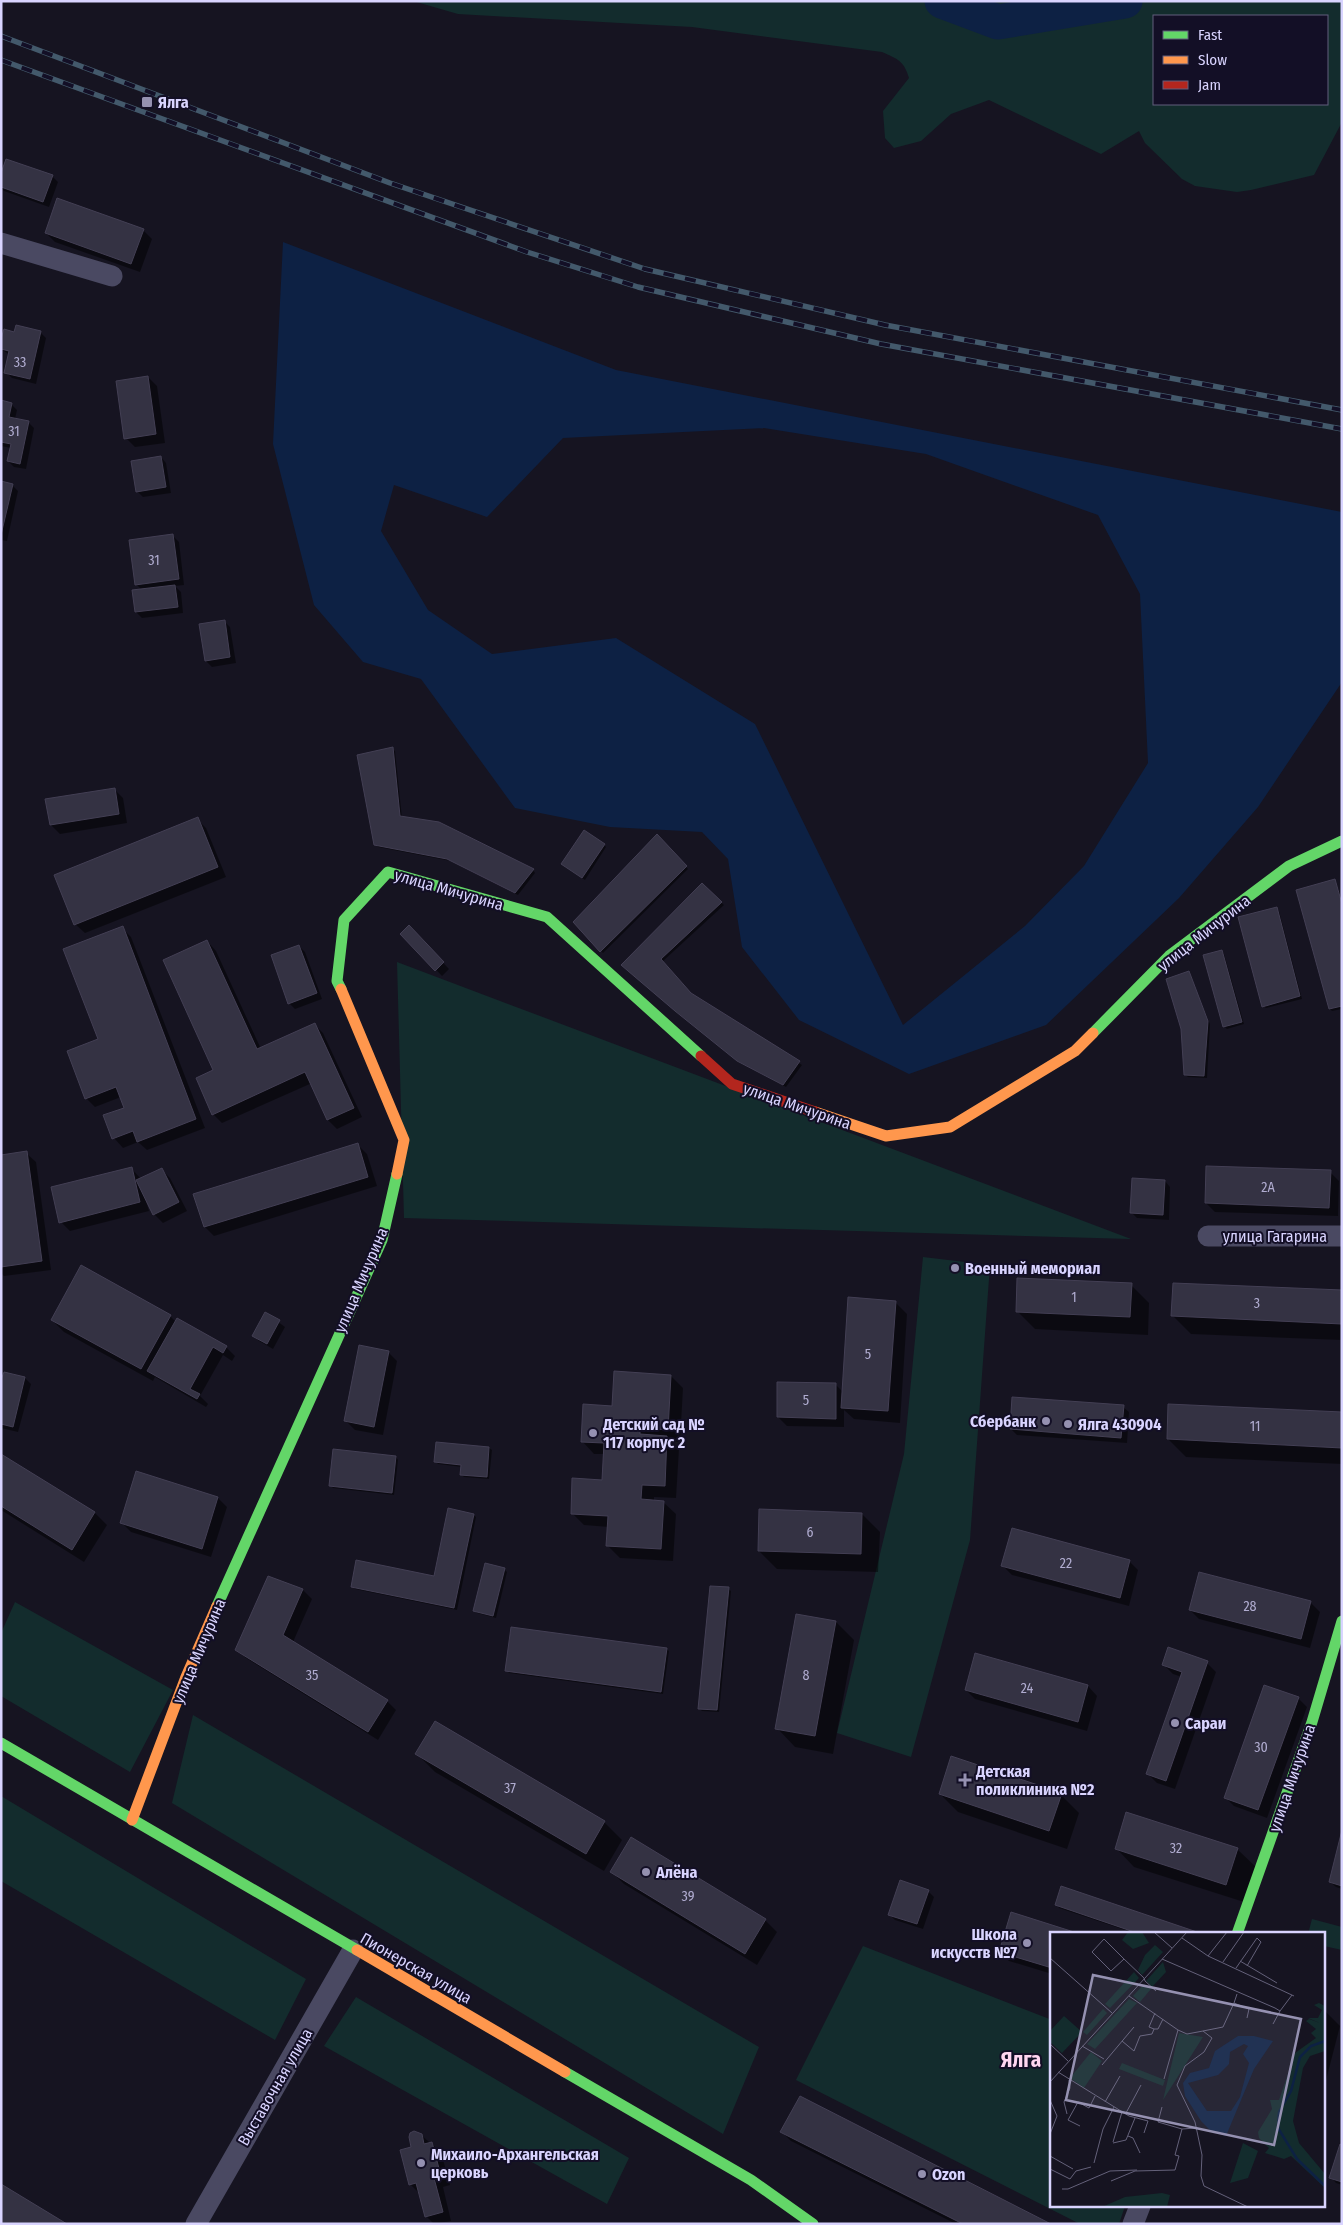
<svg xmlns="http://www.w3.org/2000/svg" width="1343" height="2225" viewBox="0 0 1343 2225" font-family="'Fira Sans Condensed',sans-serif">
<style>
.green{fill:#132c2d;fill-rule:evenodd}
.water{fill:#0d2144;fill-rule:evenodd}
.shadow{fill:#0007}
.lines{fill:none;stroke-linecap:round;stroke-linejoin:round}
.river{stroke:#0d2144;stroke-width:35}
.building{fill:#343243;stroke:#433f54}
.street{stroke:#4a4962;stroke-width:21}
.fast{stroke:#63d668;stroke-width:11}
.slow{stroke:#ff974d;stroke-width:11}
.jam{stroke:#b3261e;stroke-width:11}
.rail-casing{stroke:#43596b;stroke-width:5.5}
.rail{stroke:#130f26;stroke-width:4;stroke-dasharray:11;stroke-linecap:butt}
.poi-dot{fill:#9591b1;stroke:#130f26;stroke-width:2}
.labels{text-anchor:middle;dominant-baseline:central;stroke-width:4;stroke-linejoin:round;paint-order:stroke}
.number-label{font-size:14px;fill:#b0acd0}
.poi-label{font-size:16px;font-weight:bold;fill:#d9d4ff;stroke:#130f26;text-anchor:start}
.street-label{font-size:16px;fill:#d9d4ff;stroke:#130f26}
.district-label{font-size:21px;font-weight:bold;fill:#ffd6f0;stroke:#130f26}
.inset-river{fill:none;stroke:#0d2144;stroke-width:2.5}
.inset-road{fill:none;stroke:#64617a;stroke-width:1}
.view{fill:#9591b1;fill-opacity:0.15;stroke:#9591b1;stroke-width:2.5}
.inset-edge{fill:none;stroke:#d9d4ff;stroke-width:2.5}
</style>
<rect width="100%" height="100%" fill="#161421"/>
<path class="green" d="M413,1H1342V122L1314,175L1251,190L1237,192L1195,186L1182,179L1145,143L1139,131L1101,154L989,100L951,114L921,141L894,148L885,138L883,111L909,78C904,61 898,59 882,52L692,27L458,14ZM1327,16V104H1154V16Z
M397,962L1131,1239L404,1218Z
M923,1257L990,1265L970,1540L911,1757L837,1733L904,1454Z
M15,1602L173,1690L130,1772L1,1696V1633Z
M193,1715L759,2047L723,2134L172,1803Z
M1,1796L306,1979L275,2040L1,1881Z
M1312,1919L1342,1927V1950L1324,1946V1934H1308Z
M863,1946L1052,2020V2206H1125L1119,2224H1080L796,2080Z
M356,1997L629,2158L607,2204L324,2046Z"/>
<path class="water" d="M283,242L616,370L1342,512V682L1258,807L1179,898L1046,1025L909,1074L799,1020L742,947L728,859L702,832L610,827L515,808L421,679L363,662L314,605L273,444ZM764,428L926,454L1098,515L1140,594L1148,763L1084,866L1025,926L903,1025L755,724L616,638L492,654L428,610L381,531L394,485L487,517L563,438Z"/>
<path class="shadow" d="M52,176L58,182L49,207L4,191L1,188V177Z
M143,230L152,239L140,272L55,242L46,233Z
M40,332L46,338L36,384L12,378L6,372L10,355L1,349L15,333Z
M148,377L157,386L165,443L135,447L126,438Z
M1,402L11,404L17,410L15,419L28,422L34,428L26,469L14,467L8,461L11,448L1,446Z
M161,457L166,463L171,493L143,497L137,491Z
M1,482L12,485L18,491L7,541L1,540Z
M173,536L179,542L184,585L175,586L181,592L183,613L142,618L136,612L134,591L142,590L136,584Z
M224,621L230,627L236,663L212,667L206,661Z
M392,749L395,751L402,818L438,823L533,870L535,873L518,895L451,861L378,847L376,844Z
M114,789L123,798L127,823L60,834L51,825Z
M197,819L206,828L226,877L85,933L75,924Z
M657,836L688,869L603,953L574,922Z
M604,845L606,847L585,880L565,867Z
M1335,880L1342,899V1009L1332,1011L1330,1009L1298,890Z
M702,885L724,905L662,962L691,994L802,1065L786,1087L742,1063L623,965Z
M1276,908L1279,911L1302,999L1266,1008L1263,1006Z
M409,927L449,969L442,976L402,934Z
M122,928L131,937L205,1128L147,1150L138,1142L123,1148L114,1138L105,1116L125,1108L121,1097L95,1107L86,1098Z
M207,941L216,951L261,1049L314,1024L323,1033L362,1117L337,1129L328,1120L312,1083L222,1123L213,1114L215,1070Z
M299,946L305,952L322,999L295,1009L289,1003Z
M1222,951L1224,954L1244,1024L1227,1029L1224,1026Z
M1189,973L1210,1024L1207,1078L1188,1077L1185,1075Z
M358,1145L367,1154L377,1186L214,1236L205,1227Z
M26,1153L36,1162L51,1270L4,1276L1,1273V1156Z
M131,1168L141,1179L161,1169L170,1178L187,1211L163,1223L154,1214L146,1201L149,1211L70,1231L61,1222Z
M1330,1172L1339,1181L1338,1216L1215,1212L1206,1203Z
M1165,1181L1170,1187L1169,1220L1137,1218L1131,1212Z
M1131,1285L1149,1303L1148,1335L1035,1329L1017,1311Z
M1342,1291V1340L1191,1334L1173,1316Z
M895,1302L907,1314L900,1423L854,1419L844,1410V1427L787,1426L778,1417L836,1385L843,1392Z
M266,1313L285,1327L273,1349L259,1341L253,1335Z
M170,1316L176,1322L226,1347L235,1356L232,1361L223,1355L200,1396L208,1404L206,1407L155,1377L153,1381L64,1332L52,1320Z
M388,1352L397,1361L383,1435L355,1430L346,1421Z
M5,1373L25,1378L31,1384L18,1432L1,1428V1385Z
M671,1376L683,1388L680,1442L671,1441L679,1449L676,1498L654,1497V1501L663,1502L676,1514L673,1561L620,1558L607,1545L609,1527L584,1525L572,1513L603,1481L604,1454H594L582,1441L613,1407Z
M1123,1407L1129,1412L1127,1443L1017,1435L1011,1429Z
M1342,1413V1464L1186,1457L1168,1439Z
M489,1448L492,1450L489,1479L464,1477L461,1474L462,1467L438,1464L436,1462Z
M1,1455L95,1513L107,1525L84,1562L1,1510Z
M396,1457L398,1460L394,1495L333,1488L331,1486Z
M137,1473L218,1498L227,1507L211,1557L131,1532L122,1523Z
M862,1514L880,1532L878,1572L777,1569L759,1551Z
M473,1515L476,1517L457,1610L355,1589L352,1586L435,1578Z
M1129,1561L1138,1570L1129,1606L1012,1575L1003,1566Z
M504,1569L507,1572L496,1618L477,1613L474,1610Z
M269,1578L303,1590L312,1599L293,1642L387,1701L396,1710L378,1740L246,1658L237,1649Z
M728,1589L731,1591L719,1712L702,1711L699,1708Z
M1311,1603L1320,1612L1310,1648L1199,1619L1190,1610Z
M836,1622L854,1640L833,1754L795,1747L777,1728Z
M666,1649L669,1651L663,1694L509,1673L507,1670Z
M976,1654L1088,1686L1097,1696L1087,1731L975,1699L966,1690Z
M1207,1663L1216,1672L1175,1789L1157,1783L1148,1774L1182,1677L1173,1674L1164,1665Z
M1298,1698L1307,1707L1267,1818L1234,1806L1225,1797Z
M435,1723L604,1822L622,1840L604,1871L435,1772L417,1754Z
M940,1794L1061,1795L1079,1813L1067,1849L958,1812Z
M1342,1834V1889L1336,1887L1330,1882Z
M1116,1848L1237,1849L1256,1867L1244,1902L1134,1867Z
M612,1872L765,1920L777,1932L757,1965L624,1884Z
M928,1891L934,1897L923,1929L895,1920L889,1914Z
M1057,1905L1199,1934H1137L1059,1908Z
M1012,1914L1074,1934H1052V1974L1009,1961L1000,1952Z
M1324,2010L1340,2026L1324,2088Z
M782,2132L1048,2224H956L791,2141Z
M421,2135L441,2152L450,2185L443,2187L451,2221L434,2224L426,2216L419,2193L410,2184L413,2148Z
M1342,2146V2185L1336,2183L1331,2177Z"/>
<g class="lines">
<path class="river" d="M942,1L998,22L1125,1"/>
</g>
<path class="building" d="M6,159L53,175L43,202L1,187V173Z
M57,198L144,229L131,264L45,233Z
M16,325L41,331L30,379L4,373L9,351L1,349V339L4,329L14,332Z
M148,376L156,434L124,439L116,381Z
M1,400L12,403L9,417L29,421L20,464L7,461L11,444L1,442Z
M161,456L166,487L136,492L131,461Z
M1,481L13,484L1,535Z
M173,534L179,579L135,585L129,540Z
M175,585L178,607L135,612L132,590Z
M225,620L230,657L205,661L199,624Z
M393,747L400,816L439,822L534,869L515,893L447,859L374,845L357,755Z
M115,788L119,814L50,825L45,799Z
M198,817L218,867L74,925L54,875Z
M584,830L605,844L582,878L561,864Z
M657,834L687,866L600,952L573,922Z
M1335,879L1342,904V1006L1329,1009L1296,890Z
M702,883L722,902L661,959L691,993L800,1061L783,1085L737,1061L675,1011L621,965Z
M1277,907L1300,996L1262,1007L1238,917Z
M409,925L444,962L435,971L400,934Z
M123,926L196,1119L137,1142L133,1131L112,1139L103,1115L124,1108L116,1087L85,1099L67,1051L98,1039L63,949Z
M207,940L257,1049L315,1023L354,1108L327,1120L305,1072L212,1115L196,1078L213,1070L163,960Z
M299,945L317,993L288,1004L271,955Z
M1222,950L1242,1022L1223,1027L1203,955Z
M1189,971L1208,1021L1204,1076L1184,1075L1181,1029L1166,979Z
M358,1143L368,1177L204,1227L193,1194Z
M27,1151L42,1261L1,1267V1155Z
M1206,1166L1331,1170L1329,1208L1205,1203Z
M132,1167L140,1202L59,1223L51,1187Z
M162,1168L179,1202L153,1215L136,1180Z
M1132,1178L1165,1180L1163,1215L1130,1213Z
M81,1265L171,1315L141,1369L51,1320Z
M1017,1278L1132,1283L1130,1317L1016,1312Z
M1173,1283L1342,1290V1324L1171,1316Z
M848,1297L896,1301L888,1411L841,1408Z
M265,1312L280,1320L267,1344L252,1336Z
M177,1318L227,1346L223,1353L213,1347L190,1389L200,1394L197,1399L147,1371Z
M359,1345L389,1351L374,1427L344,1421Z
M614,1371L671,1375L668,1430L640,1428V1434L667,1436L665,1486L642,1485L641,1499L664,1501L661,1549L606,1546L608,1516L571,1514L572,1478L602,1480L604,1443L581,1442L583,1404L612,1406Z
M4,1372L25,1377L13,1427L1,1424V1380Z
M777,1382L836,1383V1419L777,1417Z
M1012,1397L1124,1405L1121,1438L1010,1429Z
M1168,1404L1342,1412V1448L1167,1439Z
M436,1442L489,1447L487,1477L460,1475L461,1465L434,1462Z
M333,1449L396,1456L392,1493L329,1486Z
M1,1454L95,1512L72,1550L1,1506Z
M136,1471L218,1497L202,1549L120,1523Z
M448,1508L474,1514L454,1608L351,1587L356,1560L434,1576Z
M759,1509L862,1513L861,1554L758,1551Z
M1012,1528L1130,1560L1120,1598L1001,1566Z
M485,1563L505,1568L493,1616L473,1611Z
M1199,1572L1311,1601L1301,1639L1189,1610Z
M268,1576L303,1589L283,1635L388,1700L368,1732L235,1650Z
M710,1586L729,1587L717,1710L698,1709Z
M796,1614L836,1621L815,1736L775,1729Z
M511,1627L667,1648L661,1692L505,1671Z
M1168,1647L1208,1661L1166,1781L1146,1774L1182,1672L1162,1665Z
M975,1653L1088,1685L1078,1722L965,1690Z
M1264,1685L1299,1697L1258,1810L1224,1798Z
M435,1721L605,1821L586,1854L415,1754Z
M951,1756L1062,1793L1049,1831L939,1794Z
M1126,1812L1238,1848L1226,1885L1115,1849Z
M1342,1830V1886L1329,1882Z
M631,1837L766,1919L745,1954L610,1872Z
M900,1880L929,1890L917,1924L888,1915Z
M1061,1886L1203,1934H1140L1055,1905Z
M1011,1912L1074,1932L1073,1934H1052V1968L999,1952Z
M800,2096L1051,2224H963L780,2132Z
M414,2131L422,2134L424,2144L432,2142L441,2176L434,2178L443,2212L425,2217L416,2183L409,2185L400,2150L411,2147L409,2137L410,2133Z
M1340,2144L1342,2145V2182L1329,2178Z
M1,2184L67,2224H1Z"/>
<g class="lines">
<path class="street" d="M1,243L112,276
M1208,1236H1342
M196,2224L353,1950
M1133,2224L1140,2206"/>
<path class="fast" d="M341,989L337,981L344,920L388,872L547,917L701,1056
M1093,1033L1169,956L1289,866L1342,841
M217,1606L382,1240L397,1174
M1,1743L357,1950
M1237,1934L1312,1722L1342,1621
M565,2072L751,2180L813,2224"/>
<path class="slow" d="M341,989L404,1140L397,1174
M815,1112L886,1136L950,1127L1075,1051L1093,1033
M132,1820L186,1677L217,1606
M357,1950L565,2072"/>
<path class="jam" d="M701,1056L732,1084L815,1112"/>
<g class="rail-casing">
<path id="rail" d="M1,36L390,183L645,269L885,325L1342,410
M1,60L527,252L638,287L881,344L1342,429"/>
</g>
<use href="#rail" class="rail"/>
</g>
<g class="poi-dot">
<rect x="141" y="96" width="12" height="12" rx="2.5"/>
<circle cx="955" cy="1268" r="5"/>
<circle cx="1046" cy="1421" r="5"/>
<circle cx="1068" cy="1424" r="5"/>
<circle cx="593" cy="1433" r="5"/>
<circle cx="1175" cy="1723" r="5"/>
<path d="M962.5 1772.5h5v5h5v5h-5v5h-5v-5h-5v-5h5z"/>
<circle cx="646" cy="1872" r="5"/>
<circle cx="1027" cy="1943" r="5"/>
<circle cx="421" cy="2163" r="5"/>
<circle cx="922" cy="2174" r="5"/>
</g>
<g class="labels">
<g class="number-label">
<text x="20" y="362">33</text>
<text x="14" y="431">31</text>
<text x="154" y="560">31</text>
<text x="1268" y="1187">2А</text>
<text x="1074" y="1297">1</text>
<text x="1257" y="1303">3</text>
<text x="868" y="1354">5</text>
<text x="806" y="1400">5</text>
<text x="1255" y="1426">11</text>
<text x="810" y="1532">6</text>
<text x="1066" y="1563">22</text>
<text x="1250" y="1606">28</text>
<text x="312" y="1675">35</text>
<text x="806" y="1675">8</text>
<text x="1027" y="1688">24</text>
<text x="1261" y="1747">30</text>
<text x="510" y="1788">37</text>
<text x="1176" y="1848">32</text>
<text x="688" y="1896">39</text>
</g>
<g class="poi-label">
<text x="158" y="102">Ялга</text>
<text x="965" y="1268">Военный мемориал</text>
<text x="1036" y="1421" text-anchor="end">Сбербанк</text>
<text x="603" y="1424">Детский сад №<tspan x="603" dy="18">117 корпус 2</tspan></text>
<text x="1078" y="1424">Ялга 430904</text>
<text x="1185" y="1723">Сараи</text>
<text x="976" y="1771">Детская<tspan x="976" dy="18">поликлиника №2</tspan></text>
<text x="656" y="1872">Алёна</text>
<text x="1017" y="1934" text-anchor="end">Школа<tspan x="1017" dy="18">искусств №7</tspan></text>
<text x="431" y="2154">Михаило-Архангельская<tspan x="431" dy="18">церковь</tspan></text>
<text x="932" y="2174">Ozon</text>
</g>
<g class="street-label">
<text transform="translate(449 890) rotate(16)">улица Мичурина</text>
<text transform="translate(1204 933) rotate(-38)">улица Мичурина</text>
<text transform="translate(797 1106) rotate(19)">улица Мичурина</text>
<text x="1275" y="1236">улица Гагарина</text>
<text transform="translate(361 1280) rotate(-67)">улица Мичурина</text>
<text transform="translate(199 1651) rotate(-67)">улица Мичурина</text>
<text transform="translate(1292 1778) rotate(-71)">улица Мичурина</text>
<text transform="translate(416 1968) rotate(30)">Пионерская улица</text>
<text transform="translate(275 2087) rotate(-60)">Выставочная улица</text>
</g>
<g class="district-label">
<text x="1021" y="2060">Ялга</text>
</g>
</g>
<g transform="translate(1050 1932)">
<rect width="275" height="275" fill="#161421"/>
<path d="M78,0H92L99,11L83,17L72,8ZM105,13L113,20L92,43L88,38L95,23ZM113,30L116,40L102,55L96,49ZM84,40L89,46L60,76L55,72ZM94,52L101,57L90,70L83,64ZM79,67L87,71L45,117L37,112ZM269,71L275,74V119L260,124L253,136L243,189L249,211L275,242V256L241,224L234,227L215,221L219,216L209,206L208,200L222,177L220,168H229L245,121L266,106L261,101L266,97L256,89L259,87L270,91L258,86H268L272,78L264,73ZM53,77L57,81L37,103L33,100ZM14,84L32,100L12,121L0,110V99ZM129,101L153,105L113,168ZM41,120L52,129L34,156L20,146ZM72,131L115,148L113,154L69,137ZM193,211L208,219L198,246L180,251ZM112,261L120,263L117,275H52L75,265Z" fill="#132c2d"/>
<path d="M188,104H204L223,109L204,137L176,204L161,199L151,189L135,164L133,151L140,141L159,136L165,119ZM194,112L198,114L193,122L199,131L190,165L181,179H157L138,151L168,143L179,132L180,120Z" fill="#0d2144" fill-rule="evenodd"/>
<path class="inset-river" d="M275,109L261,114L250,125L241,159L229,180L228,196L247,227L275,254"/>
<path class="inset-road" d="M104,0L122,16M132,6L158,24L244,64M158,24L177,0M0,26L62,81M74,27L61,39L42,20L54,7L74,27L94,46L95,49L106,59M112,27L225,76L230,79L223,92M190,29L227,51M173,30L194,0M186,36L207,6L211,10L197,34M187,62L184,71L199,77L197,86M79,64L128,98L137,102L153,99L162,106L154,120L135,134L127,153L145,190L152,223L151,244L154,254L198,275M230,79L242,63M104,97H108L113,87M153,99L173,95L184,71M72,109L84,119L90,104L102,102L104,97L99,95L105,81M0,112L18,129M32,114L54,127M52,133L84,95M8,140L79,184L98,189L94,201M114,147L128,98M0,150L137,0M0,168L7,184L0,202M55,170L70,144M112,175L108,190L132,197M76,181L91,153M17,182L14,170L20,156L19,148M30,194L18,188L28,170L39,176L45,164M78,204L83,206L90,221M63,210L72,180M63,211L76,208L85,186M0,224L23,237M44,231L53,197L64,175M0,237L20,247L26,239L41,235M61,249L85,239L125,238L129,224L125,223L132,197L146,196M12,257H18L60,239L87,238"/>
<path class="view" d="M43,43L251,87L224,213L16,168Z"/>
<rect width="275" height="275" class="inset-edge"/>
</g>
<rect width="1343" height="2225" fill="none" stroke="#d9d4ff" stroke-width="5"/>
<rect x="1153" y="15" width="175" height="90" fill="#130f26" stroke="#625e7d"/>
<rect x="1163" y="31" width="25" height="8" fill="#63d668" stroke="#625e7d"/>
<text x="1198" y="40" font-size="15" fill="#d9d4ff">Fast</text>
<rect x="1163" y="56" width="25" height="8" fill="#ff974d" stroke="#625e7d"/>
<text x="1198" y="65" font-size="15" fill="#d9d4ff">Slow</text>
<rect x="1163" y="81" width="25" height="8" fill="#b3261e" stroke="#625e7d"/>
<text x="1198" y="90" font-size="15" fill="#d9d4ff">Jam</text>
</svg>
